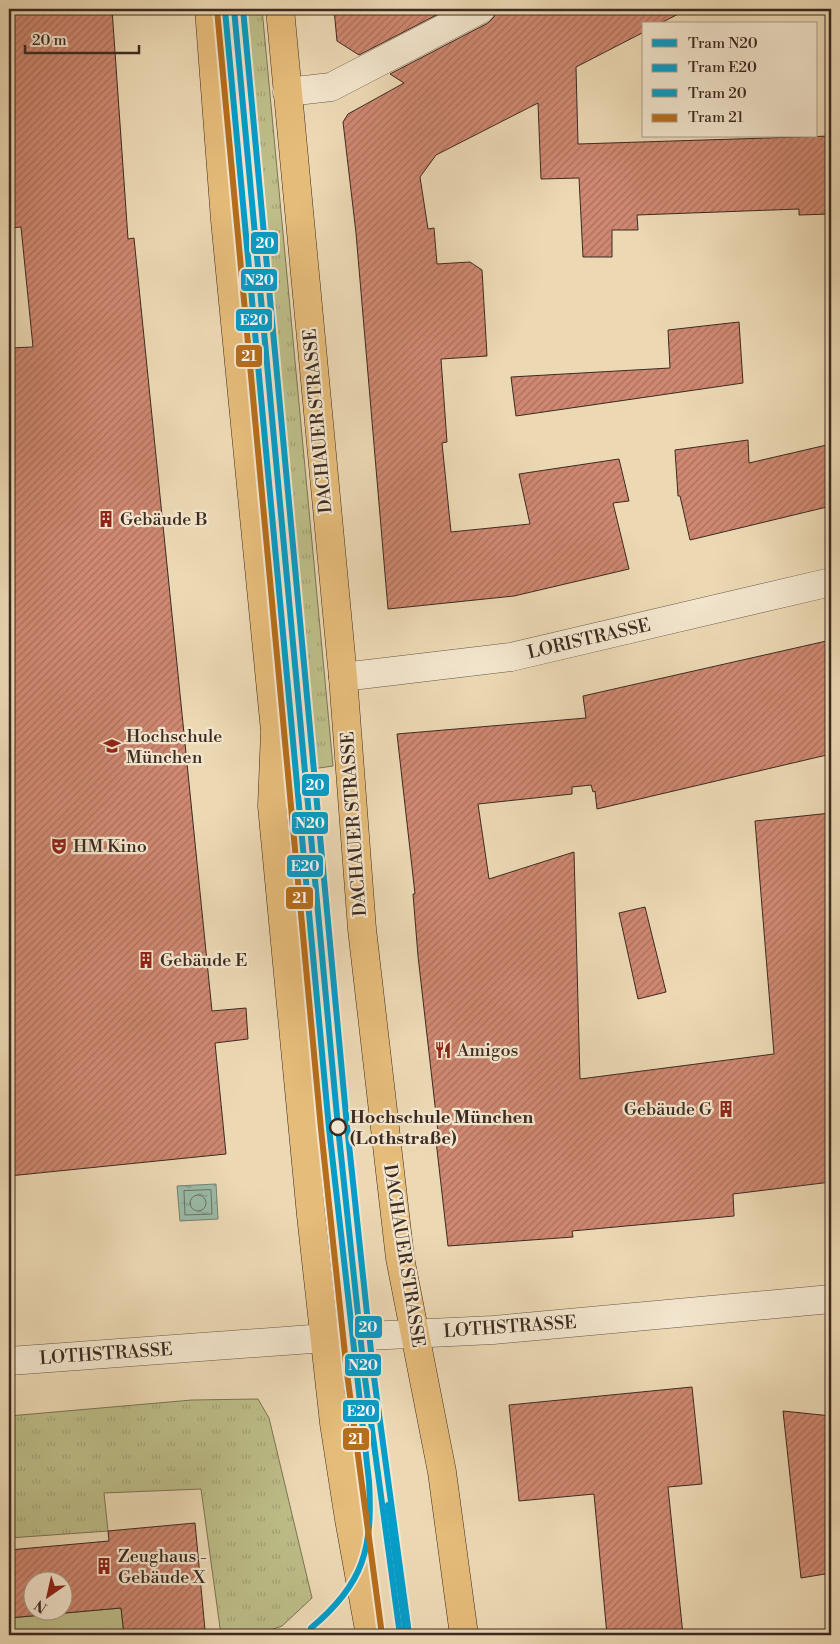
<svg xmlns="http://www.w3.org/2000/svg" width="840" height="1644" viewBox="0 0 840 1644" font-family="'Libre Bodoni',serif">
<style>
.grass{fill:url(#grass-tufts);stroke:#7c7455}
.green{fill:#bdbe89;stroke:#7c7455}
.water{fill:url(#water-ripples);stroke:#748172}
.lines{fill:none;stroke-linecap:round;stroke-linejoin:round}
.shore{stroke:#6b7264;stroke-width:1}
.building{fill:url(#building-hatch);stroke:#3c2a21;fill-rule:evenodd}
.minor-casing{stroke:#685646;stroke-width:29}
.major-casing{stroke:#3c2a21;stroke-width:29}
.minor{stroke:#f3e6ce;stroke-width:28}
.major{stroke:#e6bc7a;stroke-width:28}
.tram-1-casing{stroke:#f3e6ce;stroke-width:10}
.tram-2-casing{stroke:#f3e6ce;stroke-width:10}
.tram-3-casing{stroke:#f3e6ce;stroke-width:10}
.tram-4-casing{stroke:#f3e6ce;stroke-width:10}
.tram-1{stroke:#069dc9;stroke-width:6}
.tram-2{stroke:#069dc9;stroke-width:6}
.tram-3{stroke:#069dc9;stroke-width:6}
.tram-4{stroke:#b66e1c;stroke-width:6}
.stop-dot{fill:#f3e6ce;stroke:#3c2a21;stroke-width:2.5}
.labels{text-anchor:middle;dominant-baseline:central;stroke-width:4.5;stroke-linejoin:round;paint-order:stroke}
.street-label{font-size:18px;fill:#3c2a21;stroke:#f3e6ce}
.poi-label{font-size:18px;fill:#3c2a21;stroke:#f3e6ce;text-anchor:start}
.stop-label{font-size:18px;font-weight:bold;fill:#3c2a21;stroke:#f3e6ce;text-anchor:start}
.line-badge{stroke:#f3e6ce;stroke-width:2}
.badge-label{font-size:14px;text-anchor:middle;font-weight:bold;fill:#fff}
</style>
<defs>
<pattern id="grass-tufts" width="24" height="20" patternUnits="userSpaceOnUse" patternTransform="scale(1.25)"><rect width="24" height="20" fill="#bdbe89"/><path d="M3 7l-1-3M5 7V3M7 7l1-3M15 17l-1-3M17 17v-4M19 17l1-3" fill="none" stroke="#a3a376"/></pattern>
<pattern id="water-ripples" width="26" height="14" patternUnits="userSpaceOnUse" patternTransform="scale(1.25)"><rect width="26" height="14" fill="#9abba8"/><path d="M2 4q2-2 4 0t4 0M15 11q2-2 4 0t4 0" fill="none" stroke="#7f9888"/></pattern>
<pattern id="building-hatch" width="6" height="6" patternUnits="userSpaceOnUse" patternTransform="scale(1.25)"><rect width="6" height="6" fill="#cf8871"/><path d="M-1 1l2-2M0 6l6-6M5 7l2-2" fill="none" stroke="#a96f5c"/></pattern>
</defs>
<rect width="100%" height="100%" fill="#ecd9b4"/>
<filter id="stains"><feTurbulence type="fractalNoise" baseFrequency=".004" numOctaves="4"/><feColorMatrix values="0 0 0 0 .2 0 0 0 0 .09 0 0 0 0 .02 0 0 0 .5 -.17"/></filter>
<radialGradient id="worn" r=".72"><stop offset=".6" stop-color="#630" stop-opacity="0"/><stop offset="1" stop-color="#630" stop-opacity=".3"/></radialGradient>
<path class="grass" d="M227,9H262L333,766L292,772V718Z
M258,1399L269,1418L312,1598L282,1626L255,1635H221L201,1489L104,1493L108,1531L9,1538V1416L192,1400Z"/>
<path class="green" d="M121,1608L124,1635H9V1618Z"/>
<path class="water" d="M216,1184L218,1219L180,1221L177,1186Z"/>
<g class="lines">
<path class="shore" d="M211,1190L212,1214L185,1215L184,1191Z
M190 1203a8 8 0 1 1 16 0a8 8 0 1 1-16 0Z"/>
</g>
<path class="building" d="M9,9H112L128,239L134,238L212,1011L246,1008L248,1039L215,1043L226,1154L9,1176V348L33,347L21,227L9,228Z
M334,9H448L359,55L337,41Z
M496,9H688L659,24H644V32L576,67L578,144L831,136V214L799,215V209L637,215L638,230H612V257H583L579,178L541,179L538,103L436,155L420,177L428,229L434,228L437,264L470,262L482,270L487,356L441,359L447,442L442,443L451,532L530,524L519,474L619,459L629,501L613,503L629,569L514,596L388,609L356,233L343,122L348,114L404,83L390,74L488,23L494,17Z
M739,322L743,383L516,416L511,377L670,368L668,330Z
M748,440L749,463L831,444V506L690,540L680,496H678L675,450Z
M831,640V754L597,809L595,791L593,792L591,785L572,787V794L478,804L489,879L574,852L580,1079L774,1054L755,821L831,813V1182L733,1194L734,1216L572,1231L573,1237L448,1246L435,1132H438L418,956L413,894H415L397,734L586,718L583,696Z
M645,907L666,992L638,999L619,913Z
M692,1387L702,1484L668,1487L683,1635H607L594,1494L519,1501L509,1405Z
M783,1411L831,1416V1573L801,1578Z
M195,1523L205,1630L124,1635L121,1608L9,1618V1550L109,1541L108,1531ZM32,1582H62V1612H32Z"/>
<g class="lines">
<g class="minor-casing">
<path id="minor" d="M287,92L331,87L481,9
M343,677L511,657L831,582
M9,1361L325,1338L493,1330L831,1299"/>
</g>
<g class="major-casing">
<path id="major" d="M209,9L225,220L275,731L272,806L311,1215L334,1423L349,1519L370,1635
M280,9L343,677L362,929L400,1258L442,1472L464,1635"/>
</g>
<use href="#minor" class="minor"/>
<use href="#major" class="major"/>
<g class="tram-1-casing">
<path id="tram-1" d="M234,9L338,1127L364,1371L400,1635"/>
</g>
<g class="tram-2-casing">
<path id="tram-2" d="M225,10L329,1128L369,1481C373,1548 364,1584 311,1628
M388,1505L406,1635"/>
</g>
<g class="tram-3-casing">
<path id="tram-3" d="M243,9L347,1126L373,1370L409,1634"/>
</g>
<g class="tram-4-casing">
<path id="tram-4" d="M217,10L321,1129L347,1373L382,1635"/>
</g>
<use href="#tram-1" class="tram-1"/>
<use href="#tram-2" class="tram-2"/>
<use href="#tram-3" class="tram-3"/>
<use href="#tram-4" class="tram-4"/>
</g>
<defs>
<g id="building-bare" transform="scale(1.35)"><path d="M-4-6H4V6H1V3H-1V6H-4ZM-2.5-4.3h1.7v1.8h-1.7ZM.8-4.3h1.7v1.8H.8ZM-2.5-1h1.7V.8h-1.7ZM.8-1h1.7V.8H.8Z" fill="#8f2418" stroke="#f3e6ce" stroke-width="2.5" paint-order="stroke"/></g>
<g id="university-bare" transform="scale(1.35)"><path d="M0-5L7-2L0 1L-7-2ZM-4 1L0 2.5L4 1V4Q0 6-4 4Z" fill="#8f2418" stroke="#f3e6ce" stroke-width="2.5" paint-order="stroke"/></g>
<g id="theatre-bare" transform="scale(1.35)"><path d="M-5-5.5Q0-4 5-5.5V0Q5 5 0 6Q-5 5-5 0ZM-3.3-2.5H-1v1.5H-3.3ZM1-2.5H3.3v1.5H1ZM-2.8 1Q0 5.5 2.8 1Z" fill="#8f2418" stroke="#f3e6ce" stroke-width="2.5" paint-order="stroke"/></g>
<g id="restaurant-bare" transform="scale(1.35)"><path d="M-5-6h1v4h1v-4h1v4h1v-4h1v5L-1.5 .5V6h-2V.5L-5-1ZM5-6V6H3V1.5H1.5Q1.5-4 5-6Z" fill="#8f2418" stroke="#f3e6ce" stroke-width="2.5" paint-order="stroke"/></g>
</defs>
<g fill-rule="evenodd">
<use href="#building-bare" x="106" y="519"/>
<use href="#university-bare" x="112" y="746"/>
<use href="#theatre-bare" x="59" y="846"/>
<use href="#building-bare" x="146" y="960"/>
<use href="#restaurant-bare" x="443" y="1050"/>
<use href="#building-bare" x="726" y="1109"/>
<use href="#building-bare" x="104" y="1566"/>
</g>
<circle class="stop-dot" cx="338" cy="1127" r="8"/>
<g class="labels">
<g class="street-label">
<text transform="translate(318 421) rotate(-95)">DACHAUER STRASSE</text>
<text transform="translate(589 639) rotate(-13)">LORISTRASSE</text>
<text transform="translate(354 824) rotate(-94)">DACHAUER STRASSE</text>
<text transform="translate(404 1256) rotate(81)">DACHAUER STRASSE</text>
<text transform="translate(510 1327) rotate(-4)">LOTHSTRASSE</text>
<text transform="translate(106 1354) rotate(-4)">LOTHSTRASSE</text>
</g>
<g class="poi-label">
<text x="120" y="519">Gebäude B</text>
<text x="126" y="736">Hochschule<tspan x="126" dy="21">München</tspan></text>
<text x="73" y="846">HM Kino</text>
<text x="160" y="960">Gebäude E</text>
<text x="457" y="1050">Amigos</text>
<text x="712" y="1109" text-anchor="end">Gebäude G</text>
<text x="118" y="1556">Zeughaus -<tspan x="118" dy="21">Gebäude X</tspan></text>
</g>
<g class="stop-label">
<text x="350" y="1117">Hochschule München<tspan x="350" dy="21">(Lothstraße)</tspan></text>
</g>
</g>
<g class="line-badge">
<rect x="250" y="231" width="29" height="24" rx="5" fill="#069dc9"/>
<rect x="240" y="268" width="38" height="24" rx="5" fill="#069dc9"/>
<rect x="235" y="308" width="38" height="24" rx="5" fill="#069dc9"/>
<rect x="235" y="344" width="28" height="24" rx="5" fill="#b66e1c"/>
<rect x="301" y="773" width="29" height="24" rx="5" fill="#069dc9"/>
<rect x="291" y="811" width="38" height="24" rx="5" fill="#069dc9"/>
<rect x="286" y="854" width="38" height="24" rx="5" fill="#069dc9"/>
<rect x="285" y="886" width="29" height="24" rx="5" fill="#b66e1c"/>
<rect x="354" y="1315" width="29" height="24" rx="5" fill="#069dc9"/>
<rect x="344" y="1353" width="38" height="24" rx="5" fill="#069dc9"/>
<rect x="342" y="1399" width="38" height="24" rx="5" fill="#069dc9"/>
<rect x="342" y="1427" width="28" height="24" rx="5" fill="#b66e1c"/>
</g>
<g class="badge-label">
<text x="265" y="248">20</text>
<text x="259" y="285">N20</text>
<text x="254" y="325">E20</text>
<text x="249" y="361">21</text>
<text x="315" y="790">20</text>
<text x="310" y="828">N20</text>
<text x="305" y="871">E20</text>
<text x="300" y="903">21</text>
<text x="368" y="1332">20</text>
<text x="363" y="1370">N20</text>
<text x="361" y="1416">E20</text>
<text x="356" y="1444">21</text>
</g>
<rect width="840" height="1644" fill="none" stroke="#ecd9b4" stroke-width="30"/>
<rect x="10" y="10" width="820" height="1624" fill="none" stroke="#3c2a21" stroke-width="2.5"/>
<rect x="15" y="15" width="810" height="1614" fill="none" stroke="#3c2a21"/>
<rect x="642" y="22" width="175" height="115" fill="#f3e6ce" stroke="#aa9b89"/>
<rect x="652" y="39" width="25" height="8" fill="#069dc9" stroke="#aa9b89"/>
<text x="688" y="48" font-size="15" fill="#3c2a21">Tram N20</text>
<rect x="652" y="64" width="25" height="8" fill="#069dc9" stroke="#aa9b89"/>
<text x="688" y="72" font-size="15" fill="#3c2a21">Tram E20</text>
<rect x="652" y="89" width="25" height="8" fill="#069dc9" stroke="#aa9b89"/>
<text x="688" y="98" font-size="15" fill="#3c2a21">Tram 20</text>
<rect x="652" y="114" width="25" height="8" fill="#b66e1c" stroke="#aa9b89"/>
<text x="688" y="122" font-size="15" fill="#3c2a21">Tram 21</text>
<g transform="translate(48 1596) rotate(214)"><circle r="24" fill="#f3e6ce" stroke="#aa9b89"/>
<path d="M0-4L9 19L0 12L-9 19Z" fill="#8f2418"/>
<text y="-8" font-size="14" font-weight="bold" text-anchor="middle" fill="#3c2a21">N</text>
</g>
<path d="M25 45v8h114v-8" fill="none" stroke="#3c2a21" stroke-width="2.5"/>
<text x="32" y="45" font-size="15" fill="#3c2a21" stroke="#f3e6ce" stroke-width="4" paint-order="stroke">20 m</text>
<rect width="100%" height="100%" filter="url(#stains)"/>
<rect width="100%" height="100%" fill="url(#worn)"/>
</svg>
